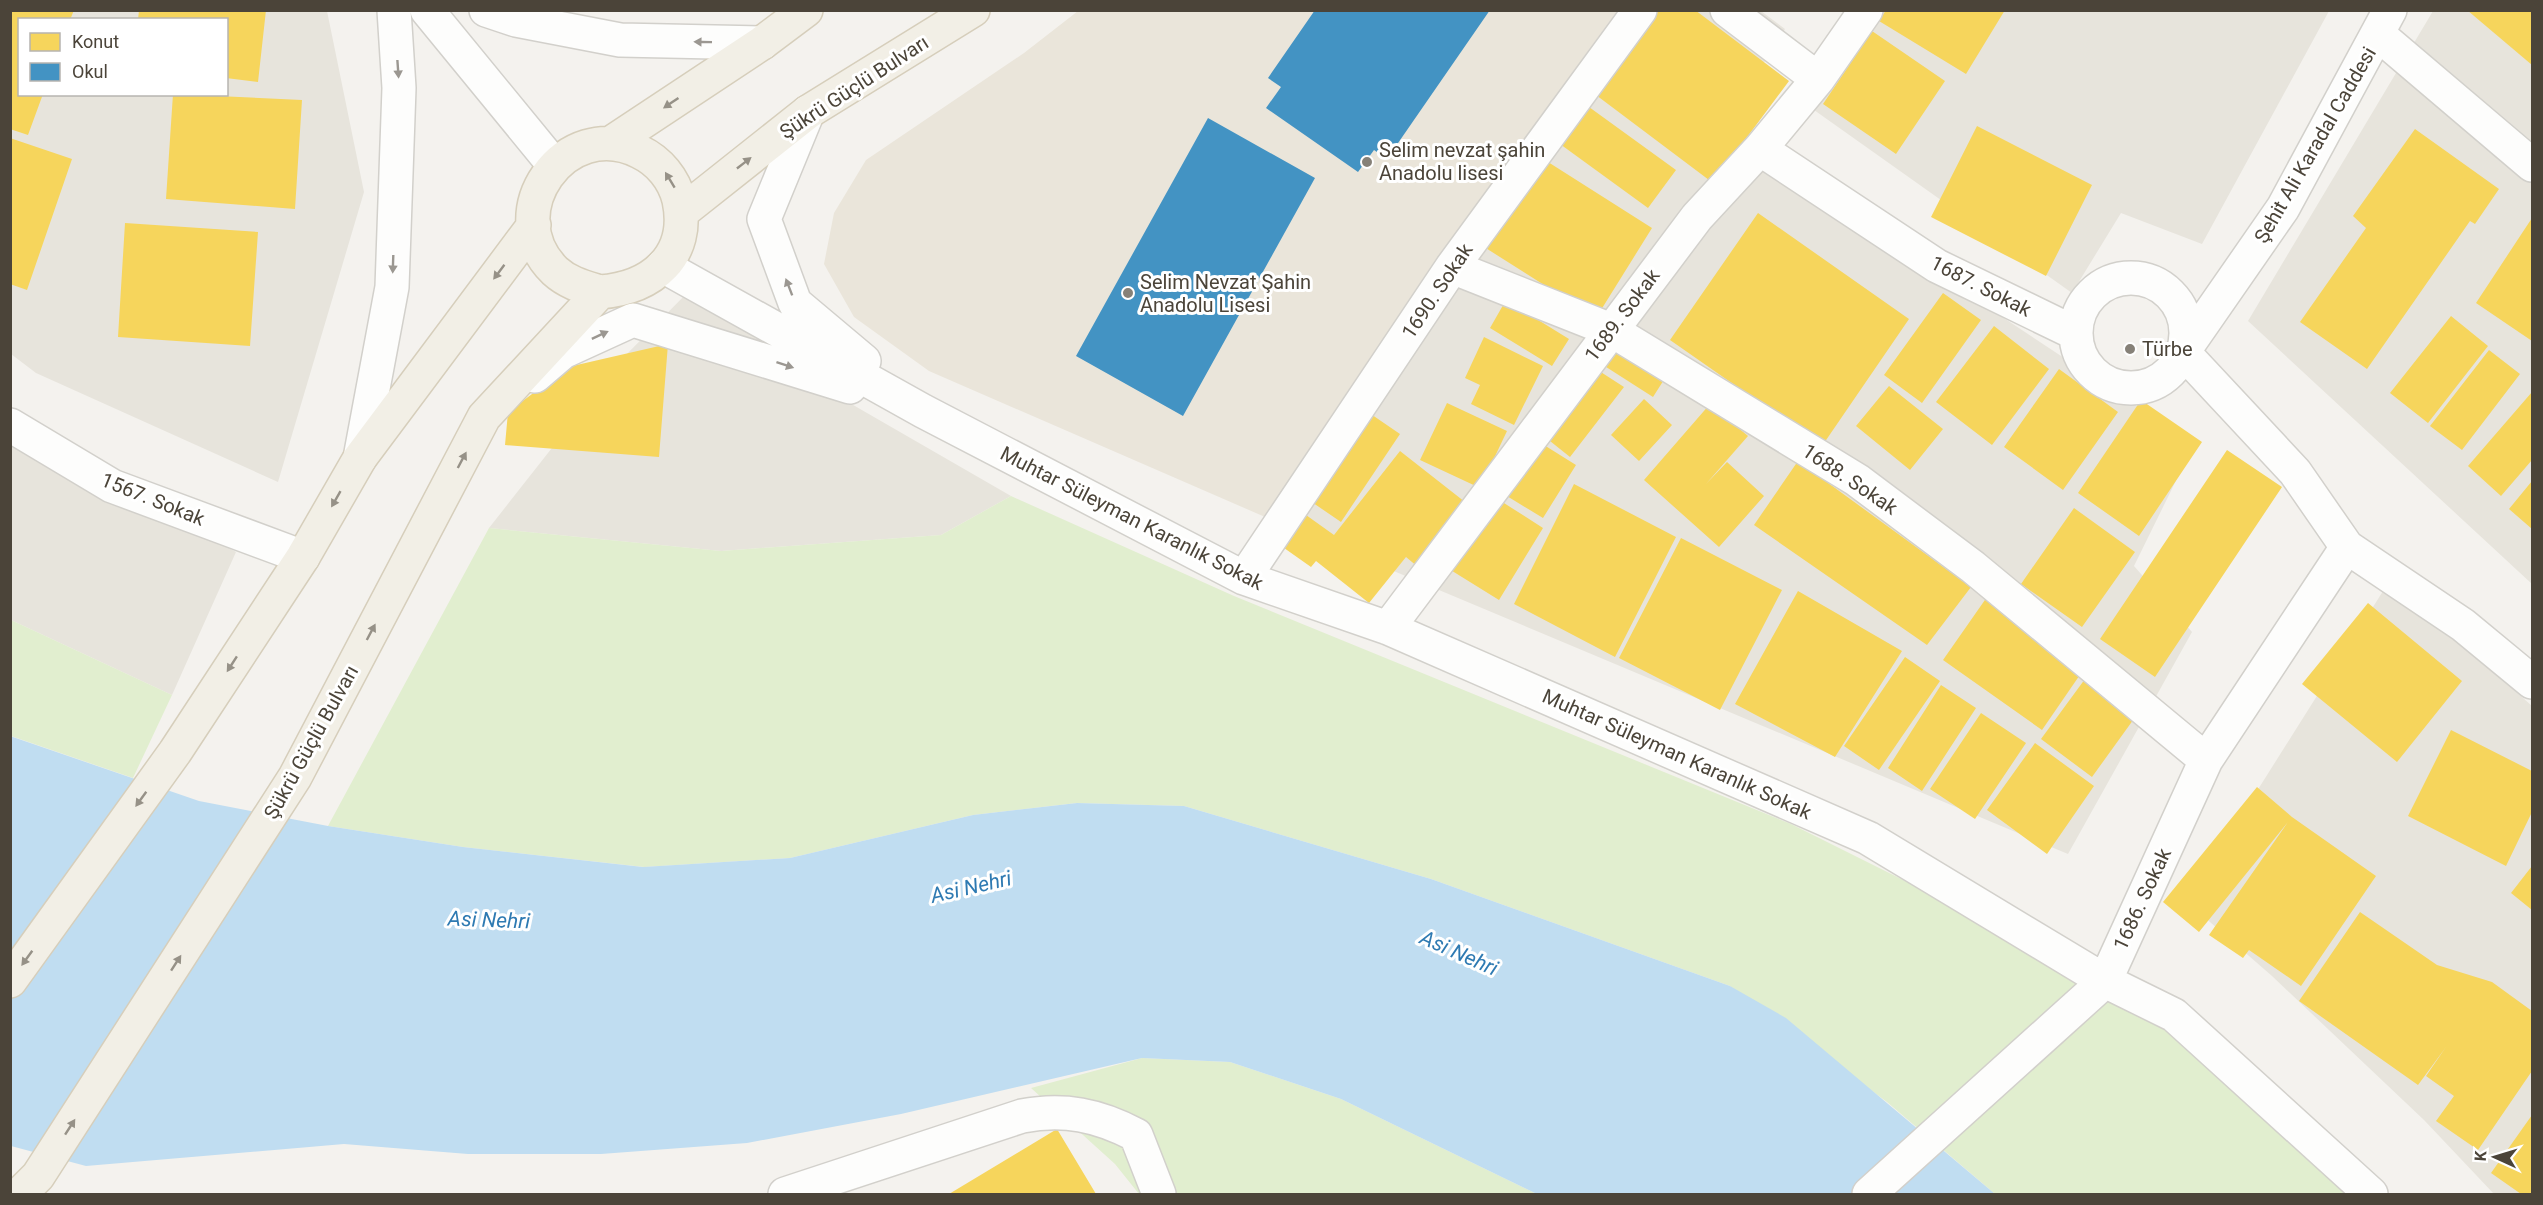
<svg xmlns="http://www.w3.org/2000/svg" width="2543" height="1205" viewBox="0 0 2543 1205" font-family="Roboto,sans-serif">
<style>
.residential{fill:#e7e4dc;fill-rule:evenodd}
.education{fill:#eae5da}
.green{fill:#e1eecf}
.water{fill:#c0ddf1}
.homes{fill:#f6d55c}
.schools{fill:#4393c3}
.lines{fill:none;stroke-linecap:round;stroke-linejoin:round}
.street-casing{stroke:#d2d0cb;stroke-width:36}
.primary-casing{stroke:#d6cebb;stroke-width:36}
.street{stroke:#fdfdfc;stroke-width:33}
.primary{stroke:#f2efe6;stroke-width:33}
.oneway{fill:#9b9791}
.oneway2{fill:#969187}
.poi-dot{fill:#868178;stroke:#fff;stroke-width:2}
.labels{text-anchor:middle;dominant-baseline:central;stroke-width:6;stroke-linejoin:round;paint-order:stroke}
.street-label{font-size:20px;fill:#4b4439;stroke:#fff}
.poi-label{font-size:20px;fill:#4b4439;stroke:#fff;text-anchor:start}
.water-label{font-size:21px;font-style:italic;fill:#2e7ab2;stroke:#fff}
</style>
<rect width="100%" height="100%" fill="#f4f2ee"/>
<path class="residential" d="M10,11H327L364,192L278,482L36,373L11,354ZM20,20H226V94H20Z
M1617,11H1761L1785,29L1721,131L2194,444L2134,566L2192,632L2068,854L1272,520L1430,270Z
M1873,11H2329L2202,244L2121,213L2072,293L1807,105Z
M2433,11H2532V584L2248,321Z
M690,290L841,398L1011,496L941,535L721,551L489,528L622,359Z
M11,428L236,552L172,695L11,620Z
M2390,580L2532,706V1194H2494L2424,1120L2272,976L2187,902Z"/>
<path class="education" d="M1078,11H1617L1430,270L1272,520L929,371L854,317L824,264L834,213L866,160L1024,53Z"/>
<path class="green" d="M1011,496L1234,596L1791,824L2174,1015L2371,1194H1995L1887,1102L1730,986L1431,879L1184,806L1077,803L973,815L790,858L644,867L463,847L328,826L489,528L721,551L941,535Z
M11,620L172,695L133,778L11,736Z
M1142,1058L1230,1062L1341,1099L1537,1194H1139L1115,1164L1031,1088Z"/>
<path class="water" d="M10,736L199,801L328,826L463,847L643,867L790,858L973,815L1077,803L1184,806L1431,879L1730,986L1786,1018L1995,1194H1537L1341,1099L1230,1062L1142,1058L901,1114L747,1143L601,1154H468L344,1144L86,1166L11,1146Z"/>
<path class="homes" d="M10,10H74L70,20H20V94H43L28,135L10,129Z
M139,10H266L258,82L226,78V20H138Z
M1659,10H1695L1789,81L1713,183L1596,95Z
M1886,10H2005L1966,74L1879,21Z
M2467,10H2532V65Z
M1872,31L1945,81L1896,154L1823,104Z
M173,94L302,100L295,209L166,199Z
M1589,107L1676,170L1648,208L1560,144Z
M1977,126L2092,185L2046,276L1931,217Z
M2415,129L2499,189L2475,224L2470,221L2367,369L2300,322L2366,228L2353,216Z
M10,138L72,159L27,290L10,284Z
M1537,155L1652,228L1596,318L1481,245Z
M1758,213L1909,319L1822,446L1670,340Z
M2532,218V341L2476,303Z
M125,223L258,232L250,346L118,337Z
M1943,293L1981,320L1922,403L1884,375Z
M1506,300L1569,339L1552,366L1490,328Z
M2451,316L2488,346L2428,423L2390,393Z
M1994,326L2049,369L1992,445L1936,402Z
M1484,337L1543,366L1514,425L1471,404L1480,385L1465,378Z
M1617,343L1667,375L1653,397L1603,365Z
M668,344L659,457L505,445L508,412L568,367Z
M2489,350L2520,374L2462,450L2430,426Z
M1593,367L1624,387L1570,457L1545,437Z
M2059,369L2118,412L2063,490L2004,447Z
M1889,386L1943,429L1910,470L1856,426Z
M2532,392V460L2501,496L2468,466Z
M1644,399L1672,425L1639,461L1611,435Z
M2141,400L2202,442L2139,536L2078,493Z
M1447,403L1507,431L1480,488L1420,460Z
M1710,404L1748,436L1706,484L1727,462L1764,496L1719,547L1644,480Z
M1362,408L1400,434L1341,522L1303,496Z
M1536,440L1576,465L1543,518L1502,493Z
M2227,450L2282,487L2155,677L2100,639Z
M1400,451L1465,502L1424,572L1406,557L1369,603L1316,561L1311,567L1277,543L1299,510L1334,535Z
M1798,461L1971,587L1927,645L1754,525Z
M2532,481V529L2509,509Z
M1574,484L1676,537L1615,657L1514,604Z
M1493,496L1543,528L1499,600L1449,569Z
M2074,508L2135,552L2082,627L2021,584Z
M1681,538L1782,590L1720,710L1619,658Z
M1798,591L1902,651L1835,757L1735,704Z
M1987,597L2086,666L2042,730L1943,660Z
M2368,603L2462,681L2397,762L2302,684Z
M1905,657L1940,681L1879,770L1844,746Z
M2085,679L2136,716L2092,777L2041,739Z
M1941,685L1976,708L1922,791L1888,768Z
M1981,713L2026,743L1975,819L1930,789Z
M2451,730L2532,771V812L2506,866L2408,816Z
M2035,743L2094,786L2047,854L1987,810Z
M2257,787L2292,817L2376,876L2301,986L2249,950L2243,958L2209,935L2288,822L2199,932L2163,902Z
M2532,866V910L2511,893Z
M2360,912L2437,965L2492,982L2532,1011V1071L2478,1150L2436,1121L2454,1096L2426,1076L2446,1047L2418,1085L2299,1001Z
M2532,1115V1194H2521L2491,1173Z
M1057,1129L1096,1194H949Z"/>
<path class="schools" d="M1315,10H1490L1387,159L1374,150L1358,172L1266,108L1281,87L1268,78Z
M1208,118L1315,178L1183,416L1076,356Z"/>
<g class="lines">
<g class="street-casing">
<path id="street" d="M427,10L554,165
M486,10L516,20L620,40L762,43
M1727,10L1818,79
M2390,10L2283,208L2183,352L2295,472L2347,547L2463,625L2532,682
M2379,35L2532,165
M808,112L764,219L795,303L864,361
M1760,149L1937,266L2075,333
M663,266L923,411L1244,578L1388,628L1868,838L2105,981L2174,1015L2371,1194
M1452,267L1611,330L1857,480L1973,567L2206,760
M2076 333a55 55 0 1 1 110 0a55 55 0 1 1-110 0Z
M535,376L563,352L633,320L850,387
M10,425L112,486L303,557
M360,458L392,287L399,88L394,10
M1244,578L1452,267L1640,10
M1388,628L1697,217L1760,149L1818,79L1866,10
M785,1194L1022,1116C1064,1108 1098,1115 1136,1135L1159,1194
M1869,1194L2105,981L2206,760L2347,547"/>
</g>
<g class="primary-casing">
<path id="primary" d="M611,143L762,43L806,10
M682,212L808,112L973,10
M10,981L175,752L303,557L360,458L534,225
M20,1194L38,1176L295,777L484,417L600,292C652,288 691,256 679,200C674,179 659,161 640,152C565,114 496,214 555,271C568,283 584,287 600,292"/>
</g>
<use href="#street" class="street"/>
<use href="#primary" class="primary"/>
</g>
<defs><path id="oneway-solid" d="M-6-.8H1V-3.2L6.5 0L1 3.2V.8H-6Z" transform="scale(1.5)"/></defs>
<g class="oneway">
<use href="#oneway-solid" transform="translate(703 42) rotate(-179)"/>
<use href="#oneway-solid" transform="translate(398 69) rotate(86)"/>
<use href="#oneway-solid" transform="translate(393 264) rotate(92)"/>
<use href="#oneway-solid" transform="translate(789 287) rotate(-111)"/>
<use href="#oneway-solid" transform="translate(600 335) rotate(-25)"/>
<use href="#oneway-solid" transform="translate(785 365) rotate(18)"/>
</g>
<g class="oneway2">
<use href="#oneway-solid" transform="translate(671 103) rotate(146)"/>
<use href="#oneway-solid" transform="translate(744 163) rotate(-38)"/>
<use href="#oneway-solid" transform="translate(670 180) rotate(-121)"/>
<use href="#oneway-solid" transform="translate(499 272) rotate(127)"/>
<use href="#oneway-solid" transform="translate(462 460) rotate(-62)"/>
<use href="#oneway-solid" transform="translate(336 499) rotate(120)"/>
<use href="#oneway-solid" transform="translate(371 632) rotate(-62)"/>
<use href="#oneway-solid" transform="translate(232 664) rotate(123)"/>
<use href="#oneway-solid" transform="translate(141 799) rotate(126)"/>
<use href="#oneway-solid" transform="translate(27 958) rotate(126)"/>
<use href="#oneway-solid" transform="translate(176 963) rotate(-57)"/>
<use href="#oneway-solid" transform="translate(70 1127) rotate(-57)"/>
</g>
<g class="poi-dot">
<circle cx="1367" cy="162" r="6"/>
<circle cx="1128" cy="293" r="6"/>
<circle cx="2130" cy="349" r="6"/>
</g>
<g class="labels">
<g class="street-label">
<text transform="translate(854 87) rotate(-33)">Şükrü Güçlü Bulvarı</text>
<text transform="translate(2315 145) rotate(-60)">Şehit Ali Karadal Caddesi</text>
<text transform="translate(1981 286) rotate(27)">1687. Sokak</text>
<text transform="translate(1437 291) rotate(-56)">1690. Sokak</text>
<text transform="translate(1622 315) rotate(-53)">1689. Sokak</text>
<text transform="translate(1850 479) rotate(34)">1688. Sokak</text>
<text transform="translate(153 499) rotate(22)">1567. Sokak</text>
<text transform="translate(1132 518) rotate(27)">Muhtar Süleyman Karanlık Sokak</text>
<text transform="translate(311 742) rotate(-61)">Şükrü Güçlü Bulvarı</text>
<text transform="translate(1677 754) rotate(24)">Muhtar Süleyman Karanlık Sokak</text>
<text transform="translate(2142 899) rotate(-65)">1686. Sokak</text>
</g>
<g class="poi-label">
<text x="1379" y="150">Selim nevzat şahin<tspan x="1379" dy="23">Anadolu lisesi</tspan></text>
<text x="1140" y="282">Selim Nevzat Şahin<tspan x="1140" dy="23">Anadolu Lisesi</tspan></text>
<text x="2142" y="349">Türbe</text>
</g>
<g class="water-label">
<text transform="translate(971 887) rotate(-13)">Asi Nehri</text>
<text transform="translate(489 920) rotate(2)">Asi Nehri</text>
<text transform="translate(1459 953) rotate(24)">Asi Nehri</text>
</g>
</g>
<rect width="2543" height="1205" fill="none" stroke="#4b4439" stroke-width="24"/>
<rect x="18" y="18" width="210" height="78" fill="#ffffff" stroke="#b7b4b0" stroke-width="1.5"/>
<rect x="30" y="33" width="30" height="18" fill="#f6d55c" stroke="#b7b4b0" stroke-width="1.5"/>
<text x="72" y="48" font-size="18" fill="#4b4439">Konut</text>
<rect x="30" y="63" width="30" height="18" fill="#4393c3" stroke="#b7b4b0" stroke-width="1.5"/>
<text x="72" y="78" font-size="18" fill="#4b4439">Okul</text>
<g transform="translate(2495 1157) rotate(274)" stroke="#ffffff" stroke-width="4.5" paint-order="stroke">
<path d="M0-4.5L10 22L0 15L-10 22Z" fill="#4b4439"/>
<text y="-9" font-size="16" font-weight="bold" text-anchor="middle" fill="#4b4439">K</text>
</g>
</svg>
